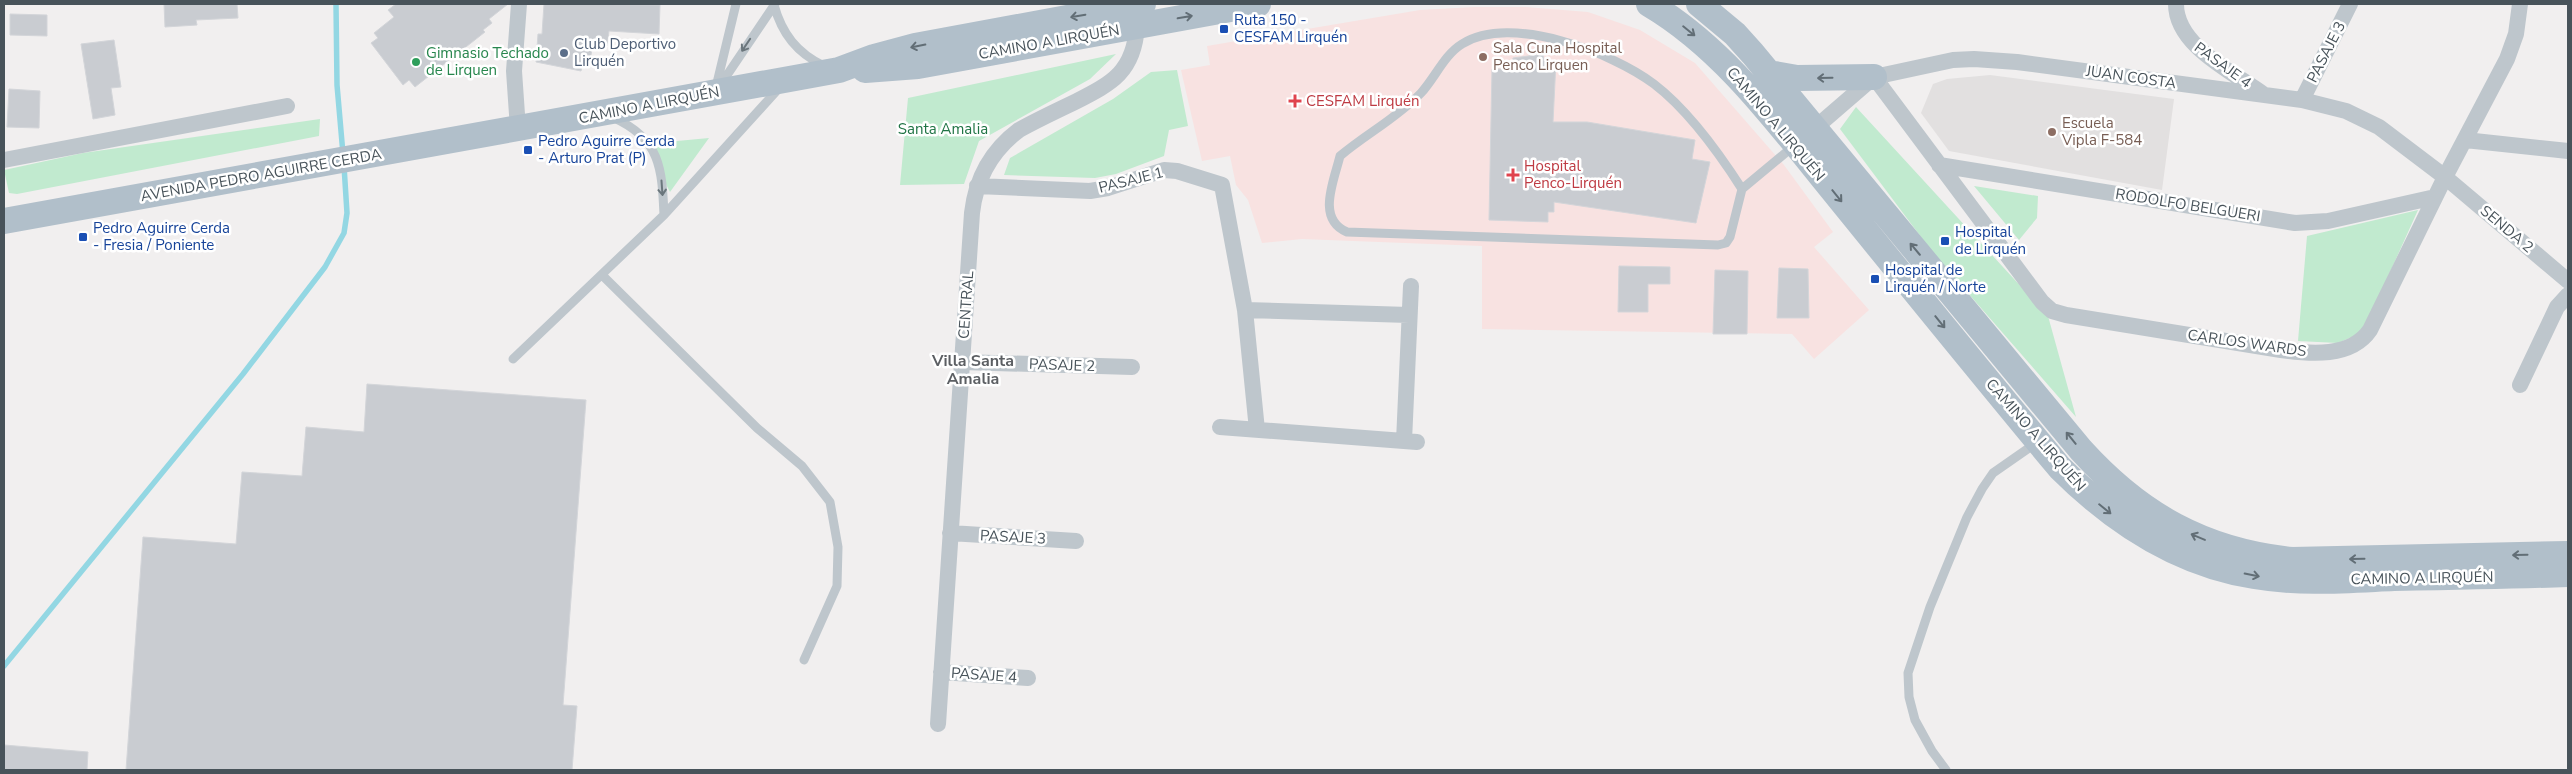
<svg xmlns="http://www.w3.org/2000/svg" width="2572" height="774" viewBox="0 0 2572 774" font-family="'Nunito Sans',sans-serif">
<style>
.education{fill:#e2e0e0}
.medical{fill:#f8e2e1}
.green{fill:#c1eacf}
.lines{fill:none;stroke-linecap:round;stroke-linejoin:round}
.stream{stroke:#93d7e3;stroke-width:5.5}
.building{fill:#c9ccd1;stroke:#d3d5d9}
.lane{stroke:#bec6cc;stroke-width:9}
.street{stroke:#bec6cc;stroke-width:16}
.primary{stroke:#b1bfca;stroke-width:26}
.oneway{stroke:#626e76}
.oneway2{stroke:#6b767c}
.transit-dot{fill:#1a4fb4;stroke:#fff;stroke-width:2}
.service-dot{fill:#5c6f8a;stroke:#fff;stroke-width:2}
.education-dot{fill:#8d6e63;stroke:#fff;stroke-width:2}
.leisure-dot{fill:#2e9e5b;stroke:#fff;stroke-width:2}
.health-dot{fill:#e0444e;stroke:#fff;stroke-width:2}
.labels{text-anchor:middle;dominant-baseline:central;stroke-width:5;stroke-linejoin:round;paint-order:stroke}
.transit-label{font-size:15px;fill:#164399;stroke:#fff;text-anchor:start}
.street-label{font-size:15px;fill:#48535a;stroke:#fff}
.service-label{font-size:15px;fill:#4e5e75;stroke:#fff;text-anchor:start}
.education-label{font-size:15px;fill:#785e54;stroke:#fff;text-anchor:start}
.leisure-label{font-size:15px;fill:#27864d;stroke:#fff;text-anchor:start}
.health-label{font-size:15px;fill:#be3a42;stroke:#fff;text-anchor:start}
.park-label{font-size:15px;fill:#207445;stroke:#fff}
.neighbourhood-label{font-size:16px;font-weight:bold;fill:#5c5f63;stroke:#fff}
</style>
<rect width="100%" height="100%" fill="#f1efef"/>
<path class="education" d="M1990,75L2174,99L2162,190L1949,151L1921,113L1933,84L1947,79Z"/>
<path class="medical" d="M1474,7H1526L1588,12L1640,30L1695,63L1784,165L1833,232L1814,247L1869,310L1814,359L1792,334L1482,329V246L1302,239L1262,243L1248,200L1236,185L1230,156L1202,161L1181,70L1210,65L1207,46L1420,10Z"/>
<path class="green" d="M1116,54L1090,79L979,141L964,184L900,185L908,98Z
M1177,70L1188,126L1169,130L1164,156L1116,174L1095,178L1004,175L1010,158L1113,99L1151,72Z
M1856,107L2048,316L2076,417L1933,253L1840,129Z
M320,119L319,136L17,194L9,193L4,170L83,153Z
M709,138L670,192L645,144Z
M1974,186L2038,196L2037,218L2019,240Z
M2418,210L2363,332L2338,343L2298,341L2307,236Z"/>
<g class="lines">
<path class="stream" d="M336,4L337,85L343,154
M4,666L243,374L325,267L344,233L347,213L344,166"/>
</g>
<path class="building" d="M164,4H237L238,18L196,20L197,25L165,27Z
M396,4H508L489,19L492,23L483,30L485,32L415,87L409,80L403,85L371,43L378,38L374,33L394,17L388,10Z
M544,4L660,5L659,34L609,31L607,46L593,44L589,66L582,67L581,71L536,62L538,34H542Z
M10,14L47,15V36L10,35Z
M114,40L121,87L111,88L115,115L93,119L81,44Z
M1543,54L1544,61H1556L1553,122H1587L1695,140L1692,159L1710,162L1696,223L1554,202V212H1548V222L1489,220L1492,69H1512L1513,58Z
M9,89L40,91L39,128L7,127Z
M1619,266L1670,267V284H1648V312H1618Z
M1779,268L1808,269L1809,318H1777Z
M1715,270L1748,271L1747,334H1713Z
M367,384L586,400L563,705L577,706L572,770H126L143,537L236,544L242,472L302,476L306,427L364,432Z
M4,745L88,752L87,770H4Z"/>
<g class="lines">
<path class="lane" d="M774,5C782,34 797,53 824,66
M716,87L736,4
M719,87L775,4
M614,118C661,139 662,170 664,215
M1742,189C1719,153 1688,110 1654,84C1613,53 1511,13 1462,44C1444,55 1435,78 1421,93C1397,118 1366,134 1340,156C1334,181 1316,219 1347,232L1718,245L1726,243L1730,237L1742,189L1795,145
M603,276L757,428L802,466L830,502L838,547L837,586L804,660
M513,359L664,215L781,86
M1946,770L1932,751L1915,720L1909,697L1908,673L1930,607L1967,517L1982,489L1993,473L2036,443"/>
<path class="street" d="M2176,4C2176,46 2233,72 2263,94
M1874,77L2042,302L2052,311L2066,315L2281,350C2310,354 2351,358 2370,330L2445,177L2507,59L2516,34L2520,4
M2302,100L2350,4
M518,129L514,71L519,4
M1808,134L1874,77L1953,60L1974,59L2017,62L2302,100L2346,111L2379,127L2445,177L2568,281
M2465,140L2568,151
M4,160L287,106
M1939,165L2295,223L2328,221L2435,197
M977,186L1090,191L1108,188L1164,170L1177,171L1222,185L1245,310L1257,430
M1245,310L1409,315
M962,362L1132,367
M2520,385L2557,307L2568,295
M1220,427L1417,442
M1404,441L1411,286
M950,533L1076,541
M941,672L1028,678
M938,724L972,213C976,178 991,151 1019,130C1037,120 1056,111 1075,102C1112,83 1134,72 1137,26"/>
<path class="primary" d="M1649,4C1727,50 1782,129 1839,198C1912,288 1985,378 2060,468C2113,521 2178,564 2254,576C2300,584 2348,580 2394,578C2452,577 2510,576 2568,574
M1699,4L1735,34L1753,54L2081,450C2140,515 2204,551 2292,560L2568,554
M865,70L918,66L1258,4
M1769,73L1797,78L1874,77
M4,221L839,70L874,57L915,46L1143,4"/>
</g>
<defs><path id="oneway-shaft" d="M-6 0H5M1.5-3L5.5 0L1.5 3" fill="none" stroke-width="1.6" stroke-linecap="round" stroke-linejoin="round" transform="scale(1.25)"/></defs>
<g class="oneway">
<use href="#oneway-shaft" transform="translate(1078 16) rotate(170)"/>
<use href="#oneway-shaft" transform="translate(1185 17) rotate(-10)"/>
<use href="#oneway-shaft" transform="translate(1689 31) rotate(39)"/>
<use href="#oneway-shaft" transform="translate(918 46) rotate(169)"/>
<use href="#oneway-shaft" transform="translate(1825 78) rotate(179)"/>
<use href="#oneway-shaft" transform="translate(1837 196) rotate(51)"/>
<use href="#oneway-shaft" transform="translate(1915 249) rotate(-130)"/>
<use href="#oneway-shaft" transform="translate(1940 322) rotate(51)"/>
<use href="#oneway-shaft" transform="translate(2071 438) rotate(-129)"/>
<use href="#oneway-shaft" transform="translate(2105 509) rotate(39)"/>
<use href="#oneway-shaft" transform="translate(2198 537) rotate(-157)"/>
<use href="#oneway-shaft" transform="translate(2520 555) rotate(179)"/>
<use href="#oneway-shaft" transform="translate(2357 559) rotate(179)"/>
<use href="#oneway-shaft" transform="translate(2252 575) rotate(11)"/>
</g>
<g class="oneway2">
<use href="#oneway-shaft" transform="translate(746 45) rotate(124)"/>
<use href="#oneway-shaft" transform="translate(662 188) rotate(86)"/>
</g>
<g class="transit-dot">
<rect x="1219" y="24" width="10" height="10" rx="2.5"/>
<rect x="523" y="145" width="10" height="10" rx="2.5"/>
<rect x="78" y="232" width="10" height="10" rx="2.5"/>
<rect x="1940" y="236" width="10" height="10" rx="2.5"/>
<rect x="1870" y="274" width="10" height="10" rx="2.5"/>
</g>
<circle class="service-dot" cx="564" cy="53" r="5"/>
<g class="education-dot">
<circle cx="1483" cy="57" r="5"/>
<circle cx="2052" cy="132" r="5"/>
</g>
<circle class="leisure-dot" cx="416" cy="62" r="5"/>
<g class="health-dot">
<path d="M1292.5 93.5h5v5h5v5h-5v5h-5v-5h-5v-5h5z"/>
<path d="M1510.5 167.5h5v5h5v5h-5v5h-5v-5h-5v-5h5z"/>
</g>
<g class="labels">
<g class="transit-label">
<text x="1234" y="20">Ruta 150 -<tspan x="1234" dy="17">CESFAM Lirquén</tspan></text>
<text x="538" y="141">Pedro Aguirre Cerda<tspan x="538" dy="17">- Arturo Prat (P)</tspan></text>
<text x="93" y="228">Pedro Aguirre Cerda<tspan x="93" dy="17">- Fresia / Poniente</tspan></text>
<text x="1955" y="232">Hospital<tspan x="1955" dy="17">de Lirquén</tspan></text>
<text x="1885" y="270">Hospital de<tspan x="1885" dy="17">Lirquén / Norte</tspan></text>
</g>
<g class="street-label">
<text transform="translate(1049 42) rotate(-10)">CAMINO A LIRQUÉN</text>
<text transform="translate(2326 52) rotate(-63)">PASAJE 3</text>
<text transform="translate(2223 65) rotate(36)">PASAJE 4</text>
<text transform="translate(2131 77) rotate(8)">JUAN COSTA</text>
<text transform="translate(649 105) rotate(-11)">CAMINO A LIRQUÉN</text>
<text transform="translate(1776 124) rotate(50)">CAMINO A LIRQUÉN</text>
<text transform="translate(261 175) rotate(-10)">AVENIDA PEDRO AGUIRRE CERDA</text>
<text transform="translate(1131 180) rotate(-14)">PASAJE 1</text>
<text transform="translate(2188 205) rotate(9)">RODOLFO BELGUERI</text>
<text transform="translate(2507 229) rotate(40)">SENDA 2</text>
<text transform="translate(966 305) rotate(-86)">CENTRAL</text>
<text transform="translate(2247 343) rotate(8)">CARLOS WARDS</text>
<text transform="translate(1062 365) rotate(2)">PASAJE 2</text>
<text transform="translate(2036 435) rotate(49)">CAMINO A LIRQUÉN</text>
<text transform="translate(1013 537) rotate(3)">PASAJE 3</text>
<text transform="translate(2422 578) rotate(-1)">CAMINO A LIRQUÉN</text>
<text transform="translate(984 675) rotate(4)">PASAJE 4</text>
</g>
<g class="service-label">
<text x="574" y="44">Club Deportivo<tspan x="574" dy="17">Lirquén</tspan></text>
</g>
<g class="education-label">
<text x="1493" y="48">Sala Cuna Hospital<tspan x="1493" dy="17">Penco Lirquen</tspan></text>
<text x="2062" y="123">Escuela<tspan x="2062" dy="17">Vipla F-584</tspan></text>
</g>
<g class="leisure-label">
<text x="426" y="53">Gimnasio Techado<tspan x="426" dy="17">de Lirquen</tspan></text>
</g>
<g class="health-label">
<text x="1306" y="101">CESFAM Lirquén</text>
<text x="1524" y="166">Hospital<tspan x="1524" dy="17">Penco-Lirquén</tspan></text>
</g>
<g class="park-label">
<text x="943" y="129">Santa Amalia</text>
</g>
<g class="neighbourhood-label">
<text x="973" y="361">Villa Santa<tspan x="973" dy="18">Amalia</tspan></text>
</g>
</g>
<rect width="2572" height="774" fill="none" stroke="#48535a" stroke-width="10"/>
</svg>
